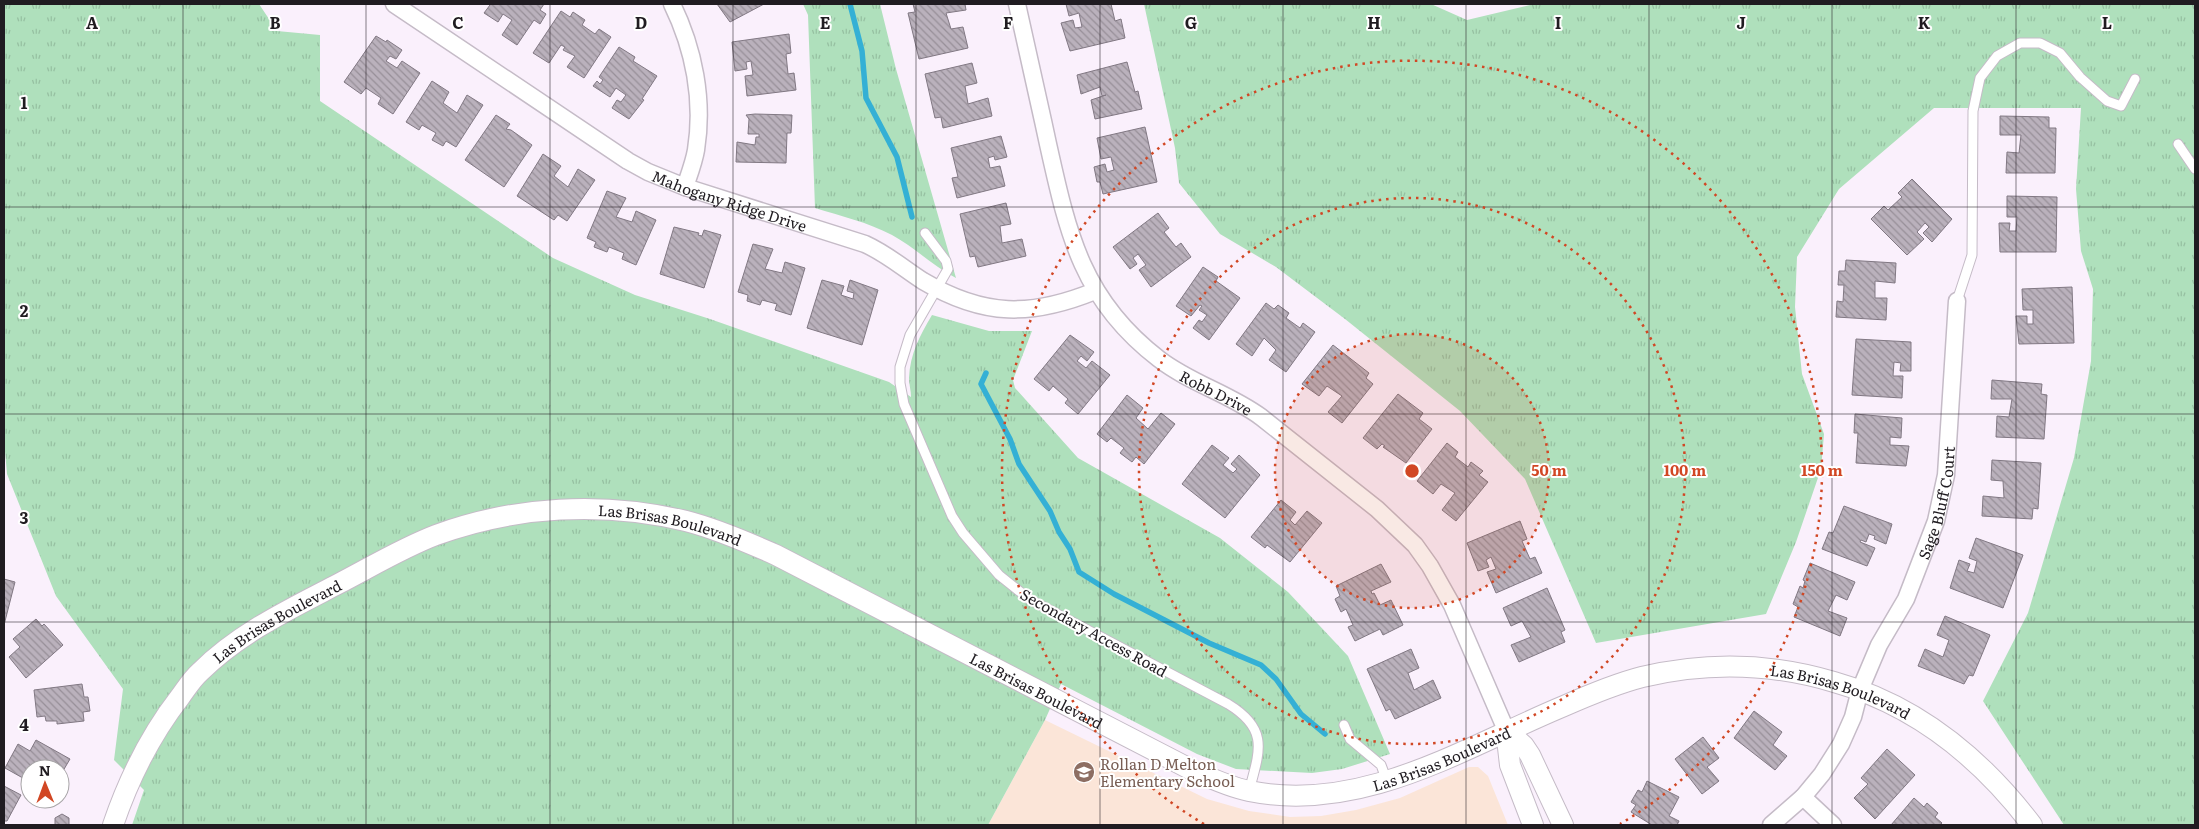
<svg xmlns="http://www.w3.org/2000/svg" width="2199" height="829" viewBox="0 0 2199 829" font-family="Literata,serif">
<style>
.education{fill:#fbe5d8}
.grass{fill:url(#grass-tufts)}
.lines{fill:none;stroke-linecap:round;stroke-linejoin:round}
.stream{stroke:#34b0d5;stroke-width:5.5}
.building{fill:url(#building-back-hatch);stroke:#817883}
.service-casing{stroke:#c5bbc7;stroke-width:11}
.minor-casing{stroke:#c5bbc7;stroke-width:19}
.tertiary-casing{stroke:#c5bbc7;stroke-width:22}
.service{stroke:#fff;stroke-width:9}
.minor{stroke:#fff;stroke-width:16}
.tertiary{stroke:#fff;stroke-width:20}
.grid{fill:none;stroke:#201c21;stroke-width:1;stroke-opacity:0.55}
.ring{fill:none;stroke:#d14724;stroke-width:2.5;stroke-dasharray:2.5 5}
.labels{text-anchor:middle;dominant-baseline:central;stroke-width:4;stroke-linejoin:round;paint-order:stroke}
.street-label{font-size:15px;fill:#201c21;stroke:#fff}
.education-label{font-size:15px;fill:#785e54;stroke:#fff;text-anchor:start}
.grid-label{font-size:16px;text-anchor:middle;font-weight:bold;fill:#201c21;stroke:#fff;stroke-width:4;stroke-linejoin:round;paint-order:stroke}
.centre{fill:#d14724;stroke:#fff;stroke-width:2.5}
.ring-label{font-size:15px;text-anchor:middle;font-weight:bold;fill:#d14724;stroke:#fff;stroke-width:4;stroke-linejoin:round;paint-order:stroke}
</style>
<defs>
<pattern id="grass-tufts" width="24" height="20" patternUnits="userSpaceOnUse" patternTransform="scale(1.25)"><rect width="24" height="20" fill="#afe0bc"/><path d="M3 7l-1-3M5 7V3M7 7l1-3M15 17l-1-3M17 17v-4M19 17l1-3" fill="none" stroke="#96c0a1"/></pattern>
<pattern id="building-back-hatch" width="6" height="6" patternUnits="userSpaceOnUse" patternTransform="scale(1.25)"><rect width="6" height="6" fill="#bab1bc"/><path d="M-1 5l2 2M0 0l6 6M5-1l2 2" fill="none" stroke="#978f98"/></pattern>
</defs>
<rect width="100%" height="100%" fill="#faf0fc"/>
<path class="education" d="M1045,720L1207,799L1249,811L1290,817L1321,816L1356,810L1400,798L1469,767H1478L1488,776L1508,825H988Z"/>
<path class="grass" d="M4,4H259L277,31L320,35V101L553,258L635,295L710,319L889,382L911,397C911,391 909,384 909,378C910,354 920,335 932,315L989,331H1032L1013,380L1015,388L1078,458L1220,538L1288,592L1348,656L1390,754L1342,769L1312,773L1236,769L1197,754L1061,684L1045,720L988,825H132L144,790L114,760L123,689L56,596L7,474L4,440Z
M803,4H880L896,69L956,278C933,266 914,247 892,235C867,222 841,216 815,208L808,15Z
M1144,4H1431L1467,20L1534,4H2195V825H2064L1983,701L2028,613L2074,458L2091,361L2093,289L2081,251L2076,189L2081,108H1934L1839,189L1797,257L1795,307L1802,374L1824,434L1821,469L1796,542L1766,614L1596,643L1525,479L1460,411L1345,319L1276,267L1220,234L1179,183L1175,148Z"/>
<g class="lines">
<path class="stream" d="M850,4L862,51L866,98L897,157L912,217
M986,373L981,384L1010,439L1019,464L1050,511L1059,532L1070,549L1079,572L1114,594L1209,643L1261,665L1276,679L1301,714L1325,734"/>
</g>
<path class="building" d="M488,4H544L540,10L546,14L540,24L534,20L517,45L502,35L512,20L503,14L498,22L484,13L490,5Z
M717,4H764L730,22Z
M913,4H965L966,10L946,13L951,29L963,27L968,48L919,59L908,13L915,12Z
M1066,4H1111L1115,21L1121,19L1125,38L1070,51L1061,23L1073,20L1075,28L1082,27L1079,13L1069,16Z
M561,11L570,17L573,12L585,20L582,25L595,34L599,29L611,37L584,78L567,67L575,56L563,50L565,47L561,45L549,63L533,53Z
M789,34L791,53L786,54L788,74L794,73L796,90L747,96L745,76L753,75L751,61L746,62L747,69L735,71L732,42Z
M376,36L386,42L387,40L402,50L396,59L390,56L386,61L397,68L402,61L420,73L393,114L378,104L381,98L366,88L361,94L344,82Z
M619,47L635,57L633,61L657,76L642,99L644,100L629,119L612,108L617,100L621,102L626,95L616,88L610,97L593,86L597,81L600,84L603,80L599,77Z
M1127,62L1135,92L1138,91L1142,109L1095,119L1091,100L1106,95L1102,96L1100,87L1081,94L1077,75Z
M972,63L977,83L965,86L968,104L988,98L992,116L943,128L941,117L935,118L925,74Z
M432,81L449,92L443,103L457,113L467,95L483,105L456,147L446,141L443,146L432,140L436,133L422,125L419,130L406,122Z
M755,114L792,115L791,133H787L786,163L736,162L737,142L755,145L756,137H759V134H748L749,119L746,115Z
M496,115L510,124L506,129L511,130L532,145L504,187L465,160Z
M2000,116L2049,117V128H2056L2055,173H2006L2007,152L2019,153L2021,135H2000Z
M1145,127L1157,182L1103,194L1100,182H1097L1094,167L1105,164L1107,172L1114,170L1111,157L1101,159L1097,138Z
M1001,136L1007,157L995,160L994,156L988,158L990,168L1000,166L1005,186L957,198L952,178L958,177L951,148Z
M543,154L561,166L554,176L568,187L578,169L595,180L567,221L558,215L554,220L517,196Z
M1912,179L1952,219L1932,242L1923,233L1929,227L1925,223L1917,232L1924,239L1907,255L1871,219L1884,206L1888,210L1902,197L1898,193Z
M607,191L626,198L616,217L632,222L636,211L656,220L636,265L622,259L624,253L609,247L607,252L594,247L596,242L587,238Z
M2007,196L2057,197L2056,252H2000L1999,223H2010L2009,231H2016L2017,217H2007Z
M1006,203L1011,224L1000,226L1002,243L1022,239L1026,256L978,267L975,256L970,257L960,214Z
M1158,213L1169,228L1164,232L1176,247L1181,243L1191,257L1151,287L1139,270L1146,265L1138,254L1133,258L1137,264L1130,269L1113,247Z
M674,227L699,233L698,235L702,236L704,230L721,235L704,288L660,274Z
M753,244L773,249L765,269L782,273L785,262L805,268L791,315L775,310L777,304L762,300L760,305L747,301L748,295L738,292Z
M1846,260L1896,263L1895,283L1875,281V298H1887L1886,320L1836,317L1837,301L1843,302L1844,285H1838L1839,271H1845Z
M1203,267L1218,277L1216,281L1240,298L1209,340L1193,328L1199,320L1202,322L1207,315L1199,310L1202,306L1200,305L1191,316L1176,306Z
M822,280L844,286L841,295L853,299L854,293L847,291L850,280L878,290L862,345L807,328Z
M2072,287L2074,343L2019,344L2016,316H2027V324H2033V310H2023L2022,289Z
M1266,303L1274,309L1278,305L1289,313L1286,318L1300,328L1303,323L1315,332L1286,372L1269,360L1276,350L1264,338L1252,356L1236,344Z
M1070,335L1094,352L1087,361L1081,356L1077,361L1086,368L1092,361L1110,375L1078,414L1065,403L1068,399L1053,386L1049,391L1034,379Z
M1856,339L1911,342V371H1900L1901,363L1894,362L1893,376H1903L1902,398L1852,395Z
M1333,345L1369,373L1366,378L1373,384L1342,423L1328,412L1342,396L1327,386L1319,396L1302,384Z
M1992,380L2042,384L2041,394L2047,395L2044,439L1996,437L1997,416L2009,417L2012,399H1991Z
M1398,394L1423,413L1419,419L1432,429L1406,463L1383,447L1385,446L1382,444L1377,449L1363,438Z
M1127,395L1143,408L1136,418L1148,429L1161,413L1175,424L1144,464L1136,457L1132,462L1120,453L1124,448L1111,438L1107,442L1097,434Z
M1855,414L1902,418L1901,438L1890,437V445L1909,446L1906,466L1856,463L1858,433H1854Z
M1447,443L1458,452L1455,457L1468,467L1471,462L1483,471L1479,475L1488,482L1456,521L1442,510L1455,493L1441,484L1433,494L1417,481Z
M1212,445L1229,458L1223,465L1233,473L1237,469L1231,464L1239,455L1260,475L1225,518L1182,484Z
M1992,460L2041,463L2038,509L2033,508L2032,519L1982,516L1983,496L2004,498L2003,481L1991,480Z
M1281,500L1296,512L1290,520L1295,525L1307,511L1322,523L1290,562L1267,545L1265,548L1251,537Z
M1844,506L1892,524L1886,544L1874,539L1875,536L1869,534L1866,542L1861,540L1860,542L1875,548L1867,566L1822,549L1829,532L1833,533Z
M1520,521L1527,539L1522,541L1530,559L1535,557L1542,573L1496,593L1487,572L1496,569L1491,557L1486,560L1489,567L1478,571L1467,543Z
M1976,538L2023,555L2003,608L1950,588L1959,560L1970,564L1967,571L1974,573L1977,561L1969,558Z
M1810,563L1855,582L1847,600L1836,595L1828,611L1847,618L1840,636L1794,617L1798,607L1793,604L1800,586L1803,588L1805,581L1803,580Z
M1381,564L1391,582L1371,591L1372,594L1374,593L1380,605L1391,600L1403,625L1383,635L1380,629L1355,641L1348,627L1353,625L1346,609L1341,612L1335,599L1340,596L1336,586Z
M4,579L15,582L4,625Z
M1547,588L1565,630L1561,632L1565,642L1519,662L1511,645L1531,637L1522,621L1511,626L1503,608Z
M1945,616L1990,635L1973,676L1969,675L1964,684L1918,666L1925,649L1943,657L1949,640L1937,635Z
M36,619L42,626L44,624L63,645L26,678L9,657L20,647L13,639Z
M1411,649L1419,668L1408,673L1414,690L1433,680L1441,698L1395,719L1390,709L1386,711L1367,669Z
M82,684L84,697H88L90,711L83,712L84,721L57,724V721H46L45,716L37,717L34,690Z
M1754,711L1782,732L1773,745L1787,756L1775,770L1734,738Z
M1703,737L1719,758L1707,767L1719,781L1702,794L1675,759Z
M36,740L70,759L60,776V769H30V782L5,768L18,744L30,751Z
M1887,749L1915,775L1875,819L1854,798L1868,784L1861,778Z
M1647,781L1679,797L1669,816L1679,821L1677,825H1652L1631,812L1636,805L1631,802L1638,790L1642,792Z
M4,786L21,795L7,821H4Z
M1914,798L1924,807L1927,803L1938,813L1935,817L1942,823L1940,825H1891Z
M62,814L69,818V825H55V818Z"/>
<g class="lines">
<g class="service-casing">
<path id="service" d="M2178,144L2195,169
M925,233L946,261L948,269L910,335L900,367V383L904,404L952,516L963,533L999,575L1029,599L1228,704C1269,729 1260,750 1249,791
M1957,301L1972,255L1973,111L1980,78L1997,56L2020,43H2040L2060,53L2080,77L2107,101L2121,106L2135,79
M1344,725L1350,739L1381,765L1387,781"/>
</g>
<g class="minor-casing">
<g id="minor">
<path id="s1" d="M394,4L628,161L648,172L685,187L865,244C887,254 903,268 923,281C984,317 1031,317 1095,291"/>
<path d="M672,4C694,49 704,100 696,150C694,162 689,175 685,187"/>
<path id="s2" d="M1017,4C1027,50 1038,97 1048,144C1068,234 1082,300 1159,359C1190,383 1230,394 1261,417L1377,509L1415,545L1430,566L1452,605L1506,730"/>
<path d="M1803,797L1833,825"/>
<path id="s3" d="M1771,825L1803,797L1822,774L1841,744L1853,717L1860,690L1879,645L1906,599L1936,521L1946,475L1957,301"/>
</g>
</g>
<g class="tertiary-casing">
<g id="tertiary">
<path d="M1506,730L1524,746L1530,755L1563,825"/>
<path d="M1506,730L1510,765L1533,825"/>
<path id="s4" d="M113,825C129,778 149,737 180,697C186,689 192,679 200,672C239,633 290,609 338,584C371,567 402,548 436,535C515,506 603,501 686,521C717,529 747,542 776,555L1192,770C1210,778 1229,787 1249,791C1362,814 1463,748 1564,706C1589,695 1615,684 1642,677C1705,662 1771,663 1834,682C1916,705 1981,758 2032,825"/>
</g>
</g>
<use href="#service" class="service"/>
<use href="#minor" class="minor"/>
<use href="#tertiary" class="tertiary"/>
</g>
<path class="grid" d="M183,4V825M366,4V825M550,4V825M733,4V825M916,4V825M1100,4V825M1283,4V825M1466,4V825M1649,4V825M1832,4V825M2016,4V825M4,207H2195M4,414H2195M4,622H2195"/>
<circle cx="1412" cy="471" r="137" fill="#d14724" fill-opacity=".12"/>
<g class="ring">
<circle cx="1412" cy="471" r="137"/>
<circle cx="1412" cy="471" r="273"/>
<path d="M1204 824A410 410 0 1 1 1620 824"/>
</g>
<defs>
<g id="school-disc" transform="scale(1.125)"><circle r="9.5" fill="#8d6e63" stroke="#fff"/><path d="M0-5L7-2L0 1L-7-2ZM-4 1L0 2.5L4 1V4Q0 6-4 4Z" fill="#fff"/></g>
</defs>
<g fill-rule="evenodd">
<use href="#school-disc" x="1084" y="772"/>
</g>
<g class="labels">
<g class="street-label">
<text stroke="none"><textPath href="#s1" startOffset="391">Mahogany Ridge Drive</textPath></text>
<text stroke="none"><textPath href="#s2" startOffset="458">Robb Drive</textPath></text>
<text stroke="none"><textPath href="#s3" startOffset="369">Sage Bluff Court</textPath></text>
<text stroke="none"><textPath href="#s4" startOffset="690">Las Brisas Boulevard</textPath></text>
<text stroke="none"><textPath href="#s4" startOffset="270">Las Brisas Boulevard</textPath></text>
<text transform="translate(1094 632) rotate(29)">Secondary Access Road</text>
<text stroke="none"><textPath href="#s4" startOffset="1095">Las Brisas Boulevard</textPath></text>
<text stroke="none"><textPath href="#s4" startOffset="1949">Las Brisas Boulevard</textPath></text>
<text stroke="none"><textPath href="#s4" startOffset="1529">Las Brisas Boulevard</textPath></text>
</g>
<g class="education-label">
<text x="1100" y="763">Rollan D Melton<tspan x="1100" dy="17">Elementary School</tspan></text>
</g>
</g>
<g class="grid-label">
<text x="92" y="29">A</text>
<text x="275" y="29">B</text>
<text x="458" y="29">C</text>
<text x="641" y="29">D</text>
<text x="825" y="29">E</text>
<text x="1008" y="29">F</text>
<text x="1191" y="29">G</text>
<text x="1374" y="29">H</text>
<text x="1558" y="29">I</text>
<text x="1741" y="29">J</text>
<text x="1924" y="29">K</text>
<text x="2107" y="29">L</text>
<text x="24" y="109">1</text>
<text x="24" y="317">2</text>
<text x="24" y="524">3</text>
<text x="24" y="731">4</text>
</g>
<circle cx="1412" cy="471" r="8" class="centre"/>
<g class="ring-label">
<text x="1549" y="476">50 m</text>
<text x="1685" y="476">100 m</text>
<text x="1822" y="476">150 m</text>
</g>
<rect width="2199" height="829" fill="none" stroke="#201c21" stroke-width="10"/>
<g transform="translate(45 784) rotate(359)"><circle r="24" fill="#ffffff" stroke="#a6a4a6"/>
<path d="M0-4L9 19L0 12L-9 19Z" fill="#d14724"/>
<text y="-8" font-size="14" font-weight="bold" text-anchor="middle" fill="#201c21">N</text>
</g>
</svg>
